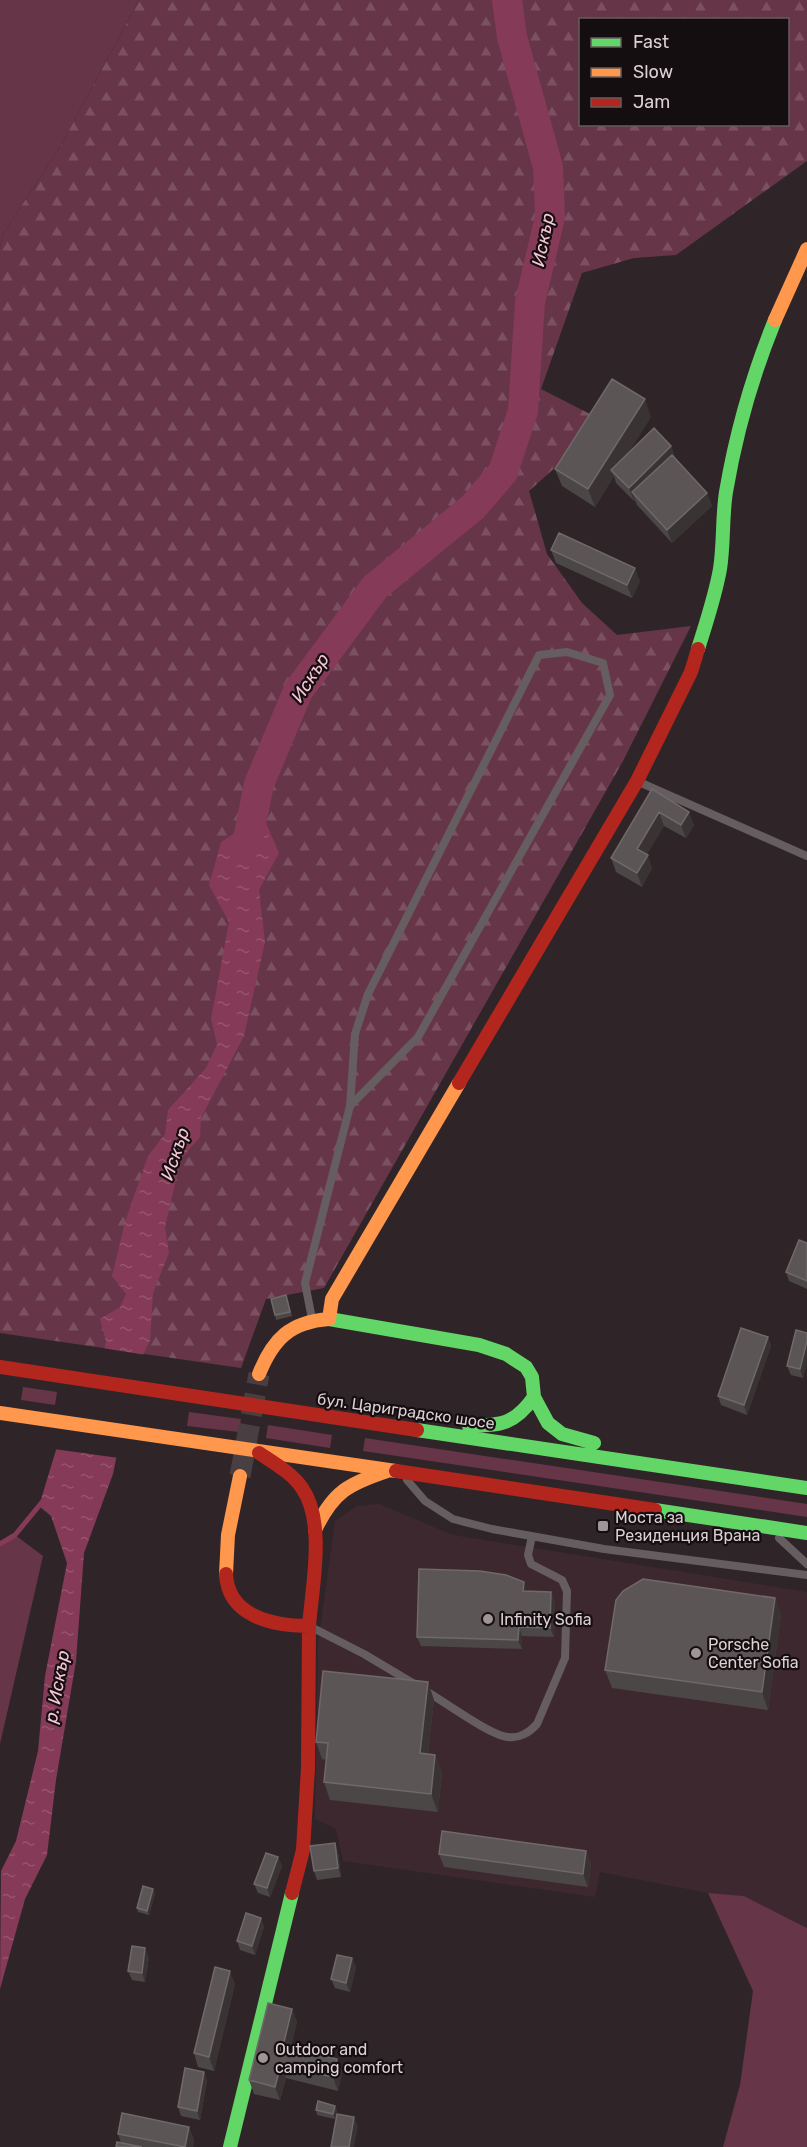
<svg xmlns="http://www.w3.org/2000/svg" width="807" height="2147" viewBox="0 0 807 2147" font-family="Rubik,sans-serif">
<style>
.built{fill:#3e282f}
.grass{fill:#663548}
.forest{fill:url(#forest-firs);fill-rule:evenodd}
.water{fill:url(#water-ripples)}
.pier{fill:#2f2528}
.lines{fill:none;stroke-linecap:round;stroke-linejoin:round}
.stream{stroke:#853a58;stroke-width:5}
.river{stroke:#853a58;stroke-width:30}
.secondary-tunnel{stroke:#493f42;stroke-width:21;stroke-dasharray:21 10;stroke-linecap:butt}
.lane{stroke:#655d5f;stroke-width:8}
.fast{stroke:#63d668;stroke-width:14}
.slow{stroke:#ff974d;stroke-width:14}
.jam{stroke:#b3261e;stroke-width:14}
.wall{fill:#4b4746}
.shaded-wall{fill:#393333}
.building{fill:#5b5655;stroke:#6f6969;stroke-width:1.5}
.poi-dot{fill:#9f9498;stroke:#150e10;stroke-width:2}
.labels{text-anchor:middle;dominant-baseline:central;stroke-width:4.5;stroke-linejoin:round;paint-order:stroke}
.street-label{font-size:16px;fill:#dcd0d4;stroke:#150e10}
.poi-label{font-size:16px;fill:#dcd0d4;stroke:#150e10;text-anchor:start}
.water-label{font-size:18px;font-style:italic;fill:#f6c6d5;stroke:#150e10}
</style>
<defs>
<pattern id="forest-firs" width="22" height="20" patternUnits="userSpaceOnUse" patternTransform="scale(1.5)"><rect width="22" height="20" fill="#663548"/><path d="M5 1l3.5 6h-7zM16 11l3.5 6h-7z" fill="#7b5162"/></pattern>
<pattern id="water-ripples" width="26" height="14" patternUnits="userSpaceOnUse" patternTransform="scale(1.5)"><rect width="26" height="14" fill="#853a58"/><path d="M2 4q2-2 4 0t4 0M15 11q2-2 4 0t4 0" fill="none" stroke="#96556f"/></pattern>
</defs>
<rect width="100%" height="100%" fill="#2f2528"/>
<path class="built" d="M379,1504L453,1535L807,1592V1928L744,1896L708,1893L600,1872L595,1897L343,1861L336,1829L315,1819L318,1644L335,1521L357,1506Z"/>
<path class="grass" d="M0,0H139L60,147L3,234L0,247Z
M23,1387L57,1392L55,1405L21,1400Z
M189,1412L241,1419L239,1432L187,1426Z
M268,1425L332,1435L330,1448L266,1438Z
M365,1438L807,1504V1517L363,1451Z
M15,1535L43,1556L0,1744V1544Z
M708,1893L744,1896L807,1928V2147H723L740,2085L753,1991Z"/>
<path class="forest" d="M139,0H807V161L676,255L634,258L582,273L541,389L590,414L559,464L529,491L547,554L582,603L617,635L691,626L623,761L324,1288L266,1299L241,1368L0,1333V247L3,234L60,147ZM580,20H788V124H580Z"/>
<path class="water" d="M256,800L279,853L259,890L265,942L244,1036L201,1118L200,1137L181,1159L165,1227L169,1253L153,1293L150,1341L133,1375L113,1474L84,1553L76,1661L56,1780L47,1855L25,1899L0,1989L1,1871L16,1841L38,1751L45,1676L67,1563L51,1516L39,1506L56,1450L95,1395L106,1341L100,1319L120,1307L126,1294L112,1276L125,1222L148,1156L165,1134L168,1110L206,1068L217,1044L211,1019L229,922L209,885L221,842L241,829Z"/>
<path class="pier" d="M102,1348L146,1355L136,1376L119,1458L54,1449L92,1394Z"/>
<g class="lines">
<path class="stream" d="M0,1544L15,1535L43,1501"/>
<path class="river" d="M248,839L259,784L298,691L375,587L473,507L503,472L523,411L530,302L550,217L548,167L512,37L507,0"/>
<path class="secondary-tunnel" d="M240,1476L259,1374"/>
<path class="lane" d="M639,782L807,856
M312,1319L305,1283L350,1106L355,1034L368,994L539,655L567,652L603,663L610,695L418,1037L350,1106
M407,1480L425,1501L453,1519L492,1529L604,1549L807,1575
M779,1538L807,1564
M313,1628L364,1654L416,1685
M426,1691C443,1701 491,1736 508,1737C519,1739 530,1732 537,1724L565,1658L567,1591L562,1580L531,1564L528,1555L532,1536"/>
<path class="fast" d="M698,649C706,623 715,597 720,569C724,544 722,517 726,492C736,433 753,374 775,320
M329,1319L479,1345L506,1354L526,1367L532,1377L534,1397L548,1423L562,1434L594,1443
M469,1426C501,1425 514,1425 534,1397
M417,1430L807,1488
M655,1510L807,1533
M230,2147L292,1893"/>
<path class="slow" d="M775,320L807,249
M259,1374C273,1339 290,1322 329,1319L332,1299L459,1083
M0,1413L396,1471
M315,1530C333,1492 348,1484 387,1471
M226,1574L228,1535L240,1476"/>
<path class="jam" d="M459,1083L637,781L691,672L698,649
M0,1367L417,1430
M259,1453C274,1463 292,1473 302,1488C326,1522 312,1587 309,1626
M396,1471L655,1510
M226,1574C228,1617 274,1626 309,1626L308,1768L303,1850L292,1893"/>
</g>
<path class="wall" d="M651,417L628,453L671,446L676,460L707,493L712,506L672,543L637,505L635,500L634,501L616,483L614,476L595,507L562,486L555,469Z
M551,550L640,581L632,598L556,563Z
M652,789L694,825L686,838L664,826L647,854L652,868L642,887L616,872L611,858Z
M807,1243V1289L789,1281L786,1272Z
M288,1300L292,1316L276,1320L275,1315Z
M807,1333V1363L803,1378L791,1375L787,1366Z
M768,1337L771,1346L747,1415L721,1405L718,1396Z
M527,1591L551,1592L555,1601L554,1637L522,1636V1649L421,1646L417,1637Z
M775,1598L781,1615L768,1710L612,1688L605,1670Z
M434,1700L428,1754L435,1755L442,1772L438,1812L330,1800L324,1782L327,1760L322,1759L316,1742Z
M335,1843L338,1852L341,1877L317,1880L314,1871Z
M586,1851L591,1865L588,1887L444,1867L439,1854Z
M278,1857L282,1866L270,1897L258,1893L254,1884Z
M153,1889L155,1894L149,1915L138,1912L137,1908Z
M261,1918L264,1927L255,1955L240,1950L237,1941Z
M149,1957L145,1982L132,1980L128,1971Z
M352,1958L356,1967L350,1992L335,1988L331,1979Z
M235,1984L214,2071L198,2067L194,2053Z
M292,2009L297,2022L290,2048L337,2059L342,2072L338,2091L286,2078L280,2100L254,2094L249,2080Z
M204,2072L207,2081L200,2120L181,2116L178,2107Z
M316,2110H337L335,2119L317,2115Z
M189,2127L194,2140L193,2147H116L121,2143L118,2134Z"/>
<path class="shaded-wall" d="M645,399L651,417L615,474L611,470L614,476L595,507L588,489Z
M671,446L676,460L632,492L635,500L634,501L629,488Z
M707,493L712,506L672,543L667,530Z
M635,568L640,581L632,598L627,585Z
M659,812L664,826L642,862L637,849Z
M689,812L694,825L686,838L681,825Z
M648,855L652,868L642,887L637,873Z
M768,1337L771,1346L747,1415L744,1405Z
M807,1341V1363L803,1378L800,1369Z
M524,1582L527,1591H523Z
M551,1592L555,1601L554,1637L550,1628Z
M775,1598L781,1615L768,1710L762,1692Z
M519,1627L522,1636V1649L518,1640Z
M428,1682L434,1700L426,1771L420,1753Z
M435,1755L442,1772L438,1812L431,1794Z
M335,1843L338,1852L341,1877L338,1868Z
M586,1851L591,1865L588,1887L583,1874Z
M278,1857L282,1866L270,1897L267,1888Z
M153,1889L155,1894L149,1915L147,1911Z
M261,1918L264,1927L255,1955L252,1946Z
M145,1948L149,1957L145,1982L142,1973Z
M352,1958L356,1967L350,1992L346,1983Z
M230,1971L235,1984L214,2071L209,2057Z
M292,2009L297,2022L288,2059L283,2046Z
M337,2059L342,2072L338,2091L333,2077Z
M281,2065L286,2078L280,2100L275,2087Z
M204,2072L207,2081L200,2120L197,2111Z
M335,2106L337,2110L335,2119L333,2114Z
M354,2117L358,2126L354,2147H349Z
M189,2127L194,2140L193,2147H185Z"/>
<path class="building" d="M612,379L645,399L588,489L555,469Z
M654,428L671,446L629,488L611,470Z
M672,455L707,493L667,530L632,492Z
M559,533L635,568L627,585L551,550Z
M652,789L689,812L681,825L659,812L637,849L648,855L637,873L611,858Z
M799,1240L807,1243V1281L786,1272Z
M286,1295L290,1312L275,1315L271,1299Z
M741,1328L768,1337L744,1405L718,1396Z
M796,1330L807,1333V1341L800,1369L787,1366Z
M419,1569L480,1571L506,1575L524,1582L523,1591L551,1592L550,1628L519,1627L518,1640L417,1637Z
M643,1579L775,1598L762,1692L605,1670L616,1600L623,1591Z
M323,1671L428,1682L420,1753L435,1755L431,1794L324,1782L328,1743L316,1742Z
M442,1831L586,1851L583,1874L439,1854Z
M335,1843L338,1868L314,1871L310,1846Z
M266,1853L278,1857L267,1888L254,1884Z
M143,1886L153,1889L147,1911L137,1908Z
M246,1913L261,1918L252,1946L237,1941Z
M132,1946L145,1948L142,1973L128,1971Z
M337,1955L352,1958L346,1983L331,1979Z
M215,1967L230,1971L209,2057L194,2053Z
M268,2003L292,2009L283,2046L337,2059L333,2077L281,2065L275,2087L249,2080Z
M185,2068L204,2072L197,2111L178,2107Z
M318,2101L335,2106L333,2114L316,2110Z
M122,2113L189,2127L185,2147L118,2134Z
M337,2114L354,2117L349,2147H331Z
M117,2142L142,2147H116Z"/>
<g class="poi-dot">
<rect x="597" y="1520" width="12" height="12" rx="3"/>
<circle cx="488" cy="1619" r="6"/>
<circle cx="696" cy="1653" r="6"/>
<circle cx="263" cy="2058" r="6"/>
</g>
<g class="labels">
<g class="street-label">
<text transform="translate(406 1411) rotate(8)">бул. Цариградско шосе</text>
</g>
<g class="poi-label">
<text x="615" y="1517">Моста за<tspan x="615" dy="18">Резиденция Врана</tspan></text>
<text x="500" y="1619">Infinity Sofia</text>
<text x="708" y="1644">Porsche<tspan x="708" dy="18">Center Sofia</tspan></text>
<text x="275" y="2049">Outdoor and<tspan x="275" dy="18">camping comfort</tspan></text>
</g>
<g class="water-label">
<text transform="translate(543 240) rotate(-79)">Искър</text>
<text transform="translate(310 678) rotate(-57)">Искър</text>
<text transform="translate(175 1154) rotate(-71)">Искър</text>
<text transform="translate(57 1687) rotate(-80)">р. Искър</text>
</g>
</g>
<rect x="579" y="18" width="210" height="108" fill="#150e10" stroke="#655c5e" stroke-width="1.5"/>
<rect x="591" y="38" width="30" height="9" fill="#63d668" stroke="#655c5e" stroke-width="1.5"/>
<text x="633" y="48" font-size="18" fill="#dcd0d4">Fast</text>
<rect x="591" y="68" width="30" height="9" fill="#ff974d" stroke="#655c5e" stroke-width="1.5"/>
<text x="633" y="78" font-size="18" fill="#dcd0d4">Slow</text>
<rect x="591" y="98" width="30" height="9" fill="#b3261e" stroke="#655c5e" stroke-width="1.5"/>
<text x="633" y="108" font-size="18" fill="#dcd0d4">Jam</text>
</svg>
